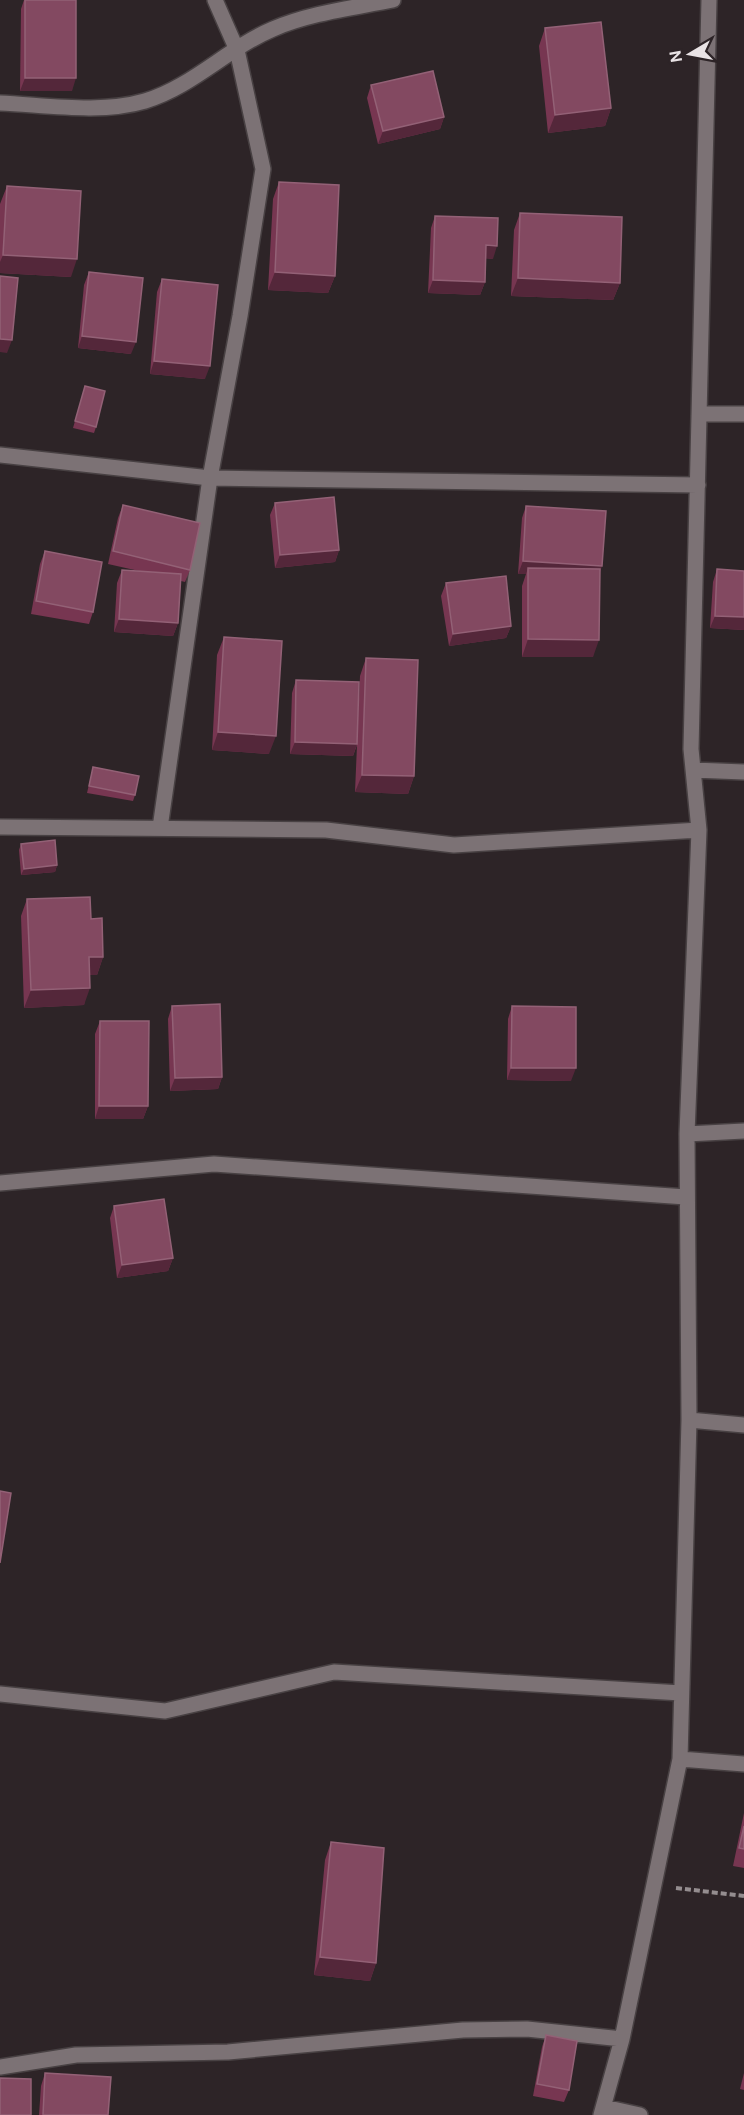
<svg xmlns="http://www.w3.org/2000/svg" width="744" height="2115" viewBox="0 0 744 2115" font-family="'DM Sans',sans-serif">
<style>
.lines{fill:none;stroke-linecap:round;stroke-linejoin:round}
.minor-casing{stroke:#484143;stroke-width:18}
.path{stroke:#948d8f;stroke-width:4;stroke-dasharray:6 3;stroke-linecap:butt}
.minor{stroke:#7c7275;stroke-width:15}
.wall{fill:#773651}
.shaded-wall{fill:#54273a}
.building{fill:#834961;stroke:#936176;stroke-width:1.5}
</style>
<rect width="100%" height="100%" fill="#2d2427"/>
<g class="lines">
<g class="minor-casing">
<path id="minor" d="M0,103C46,105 101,114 145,101C192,87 228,48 273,29C310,13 353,8 393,0
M699,414H744
M0,455L210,478L698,485
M693,770L744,772
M0,827L326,830L454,845L699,830
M160,828L210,478L240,316L263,169L237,50L215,0
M687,1134L744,1131
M0,1183L214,1164L686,1197
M689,1420L744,1425
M0,1694L165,1711L334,1672L681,1693
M680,1759L744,1764
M0,2067L76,2055L228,2052L463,2030L527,2029L622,2039
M604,2107L640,2115
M601,2115L622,2039L680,1759L689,1420L687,1134L699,830L691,749L709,0"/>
</g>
<path class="path" d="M676,1888L744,1896"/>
<use href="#minor" class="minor"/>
</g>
<path class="wall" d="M24,0H76L72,91H20L21,9Z
M545,28L611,108L605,126L548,133L539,46Z
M371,85L444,117L440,129L378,144L367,98Z
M279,182L335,276L328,293L268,290L273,199Z
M7,186L71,277L0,273V204Z
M520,213L620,283L613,300L511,296L514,230Z
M435,216L493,259L485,258V282L480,295L428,293L431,228Z
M89,272L131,354L78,348L84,285Z
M162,279L205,379L150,374L157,292Z
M85,386L96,427L94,433L73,428Z
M275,503L339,550L335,562L275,568L270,515Z
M123,505L190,570L185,582L181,581L178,623L173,636L114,632L117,583L122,570L139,571L108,564L118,518Z
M526,506L600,573L593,657H522V586L526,574H518L522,518Z
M45,551L93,612L89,624L31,614L40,564Z
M717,569L744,571V630L710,628L713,582Z
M446,583L511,626L506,638L449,646L441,596Z
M224,637L269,754L212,750L217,655Z
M366,658L414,776L408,794L355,792L357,745L353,756L290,754L292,693L296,680L359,699L360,676Z
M93,767L135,795L133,801L87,793Z
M21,844L57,865L55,872L21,875L19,850Z
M27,899L91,919L103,957L97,975H90L84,1005L24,1008L21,916Z
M172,1006L222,1077L218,1089L170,1091L168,1019Z
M512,1006L571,1081L507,1080L508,1019Z
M100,1021L148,1106L143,1119H95V1034Z
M114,1206L173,1258L168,1271L117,1278L110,1218Z
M744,1813V1868L733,1866Z
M331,1842L376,1963L370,1981L314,1975L325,1860Z
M546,2035L569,2090L564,2102L533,2096L542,2047Z
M45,2073L108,2115H39L41,2086Z
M744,2073V2090L740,2089Z"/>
<path class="shaded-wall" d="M25,78H76L72,91H20Z
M611,108L605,126L548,133L555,115Z
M444,117L440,129L378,144L383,131Z
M486,245L497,246L493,259L481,258Z
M3,255L77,259L71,277L0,273V262Z
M275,272L335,276L328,293L268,290Z
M518,278L620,283L613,300L511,296Z
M433,280L485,282L480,295L428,293Z
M82,336L136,342L131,354L78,348Z
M0,339L12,340L7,353L0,352Z
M154,361L210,366L205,379L150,374Z
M339,550L335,562L275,568L280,555Z
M523,561L602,566L598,579L528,568L526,574H518Z
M715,616L744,617V630L710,628Z
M119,619L178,623L173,636L114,632Z
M511,626L506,638L449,646L453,634Z
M528,639L599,640L593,657H522Z
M218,732L276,736L269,754L212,750Z
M295,742L357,744L353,756L290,754Z
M362,775L414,776L408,794L355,792Z
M57,865L55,872L21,875L24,869Z
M89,957H103L97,975H83Z
M90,988L84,1005L24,1008L31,990Z
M511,1068H576L571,1081L507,1080Z
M222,1077L218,1089L170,1091L175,1078Z
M99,1106H148L143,1119H95Z
M173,1258L168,1271L117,1278L122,1265Z
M320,1957L376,1963L370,1981L314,1975Z"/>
<path class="building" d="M25,0H76V78H25Z
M601,22L611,108L555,115L545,28Z
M433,71L444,117L383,131L371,85Z
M279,182L339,185L335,276L275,272Z
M7,186L81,191L77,259L3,255Z
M520,213L622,217L620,283L518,278Z
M435,216L498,218L497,246L486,245L485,282L433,280Z
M89,272L143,278L136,342L82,336Z
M0,276L18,278L12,340L0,339Z
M162,279L218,285L210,366L154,361Z
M85,386L105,391L96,427L75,421Z
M334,497L339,550L280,555L275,503Z
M123,505L200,523L190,570L113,551Z
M526,506L606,511L602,566L523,561Z
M45,551L102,562L93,612L36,601Z
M528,568L600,569L599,640L528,639Z
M717,569L744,571V617L715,616Z
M122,570L181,574L178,623L119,619Z
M506,576L511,626L453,634L446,583Z
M224,637L282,641L276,736L218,732Z
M366,658L418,660L414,776L362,775Z
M296,680L359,682L357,744L295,742Z
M93,767L139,776L135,795L89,786Z
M55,840L57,865L24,869L21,844Z
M90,897L91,919L102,918L103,957H89L90,988L31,990L27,899Z
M220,1004L222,1077L175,1078L172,1006Z
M512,1006L576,1007V1068H511Z
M100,1021H149L148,1106H99Z
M164,1199L173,1258L122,1265L114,1206Z
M0,1491L11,1493L0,1563Z
M744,1826V1849L739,1848Z
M331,1842L384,1848L376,1963L320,1957Z
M546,2035L577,2041L569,2090L537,2084Z
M45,2073L111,2077L108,2115H43Z
M0,2078L31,2079V2115H0Z"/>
<g transform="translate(690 54) rotate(260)" stroke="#2d2427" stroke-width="4.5" paint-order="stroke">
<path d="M0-4.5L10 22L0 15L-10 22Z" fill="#e9e3e5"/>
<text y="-9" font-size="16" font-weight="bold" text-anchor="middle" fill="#e9e3e5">N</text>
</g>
</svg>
